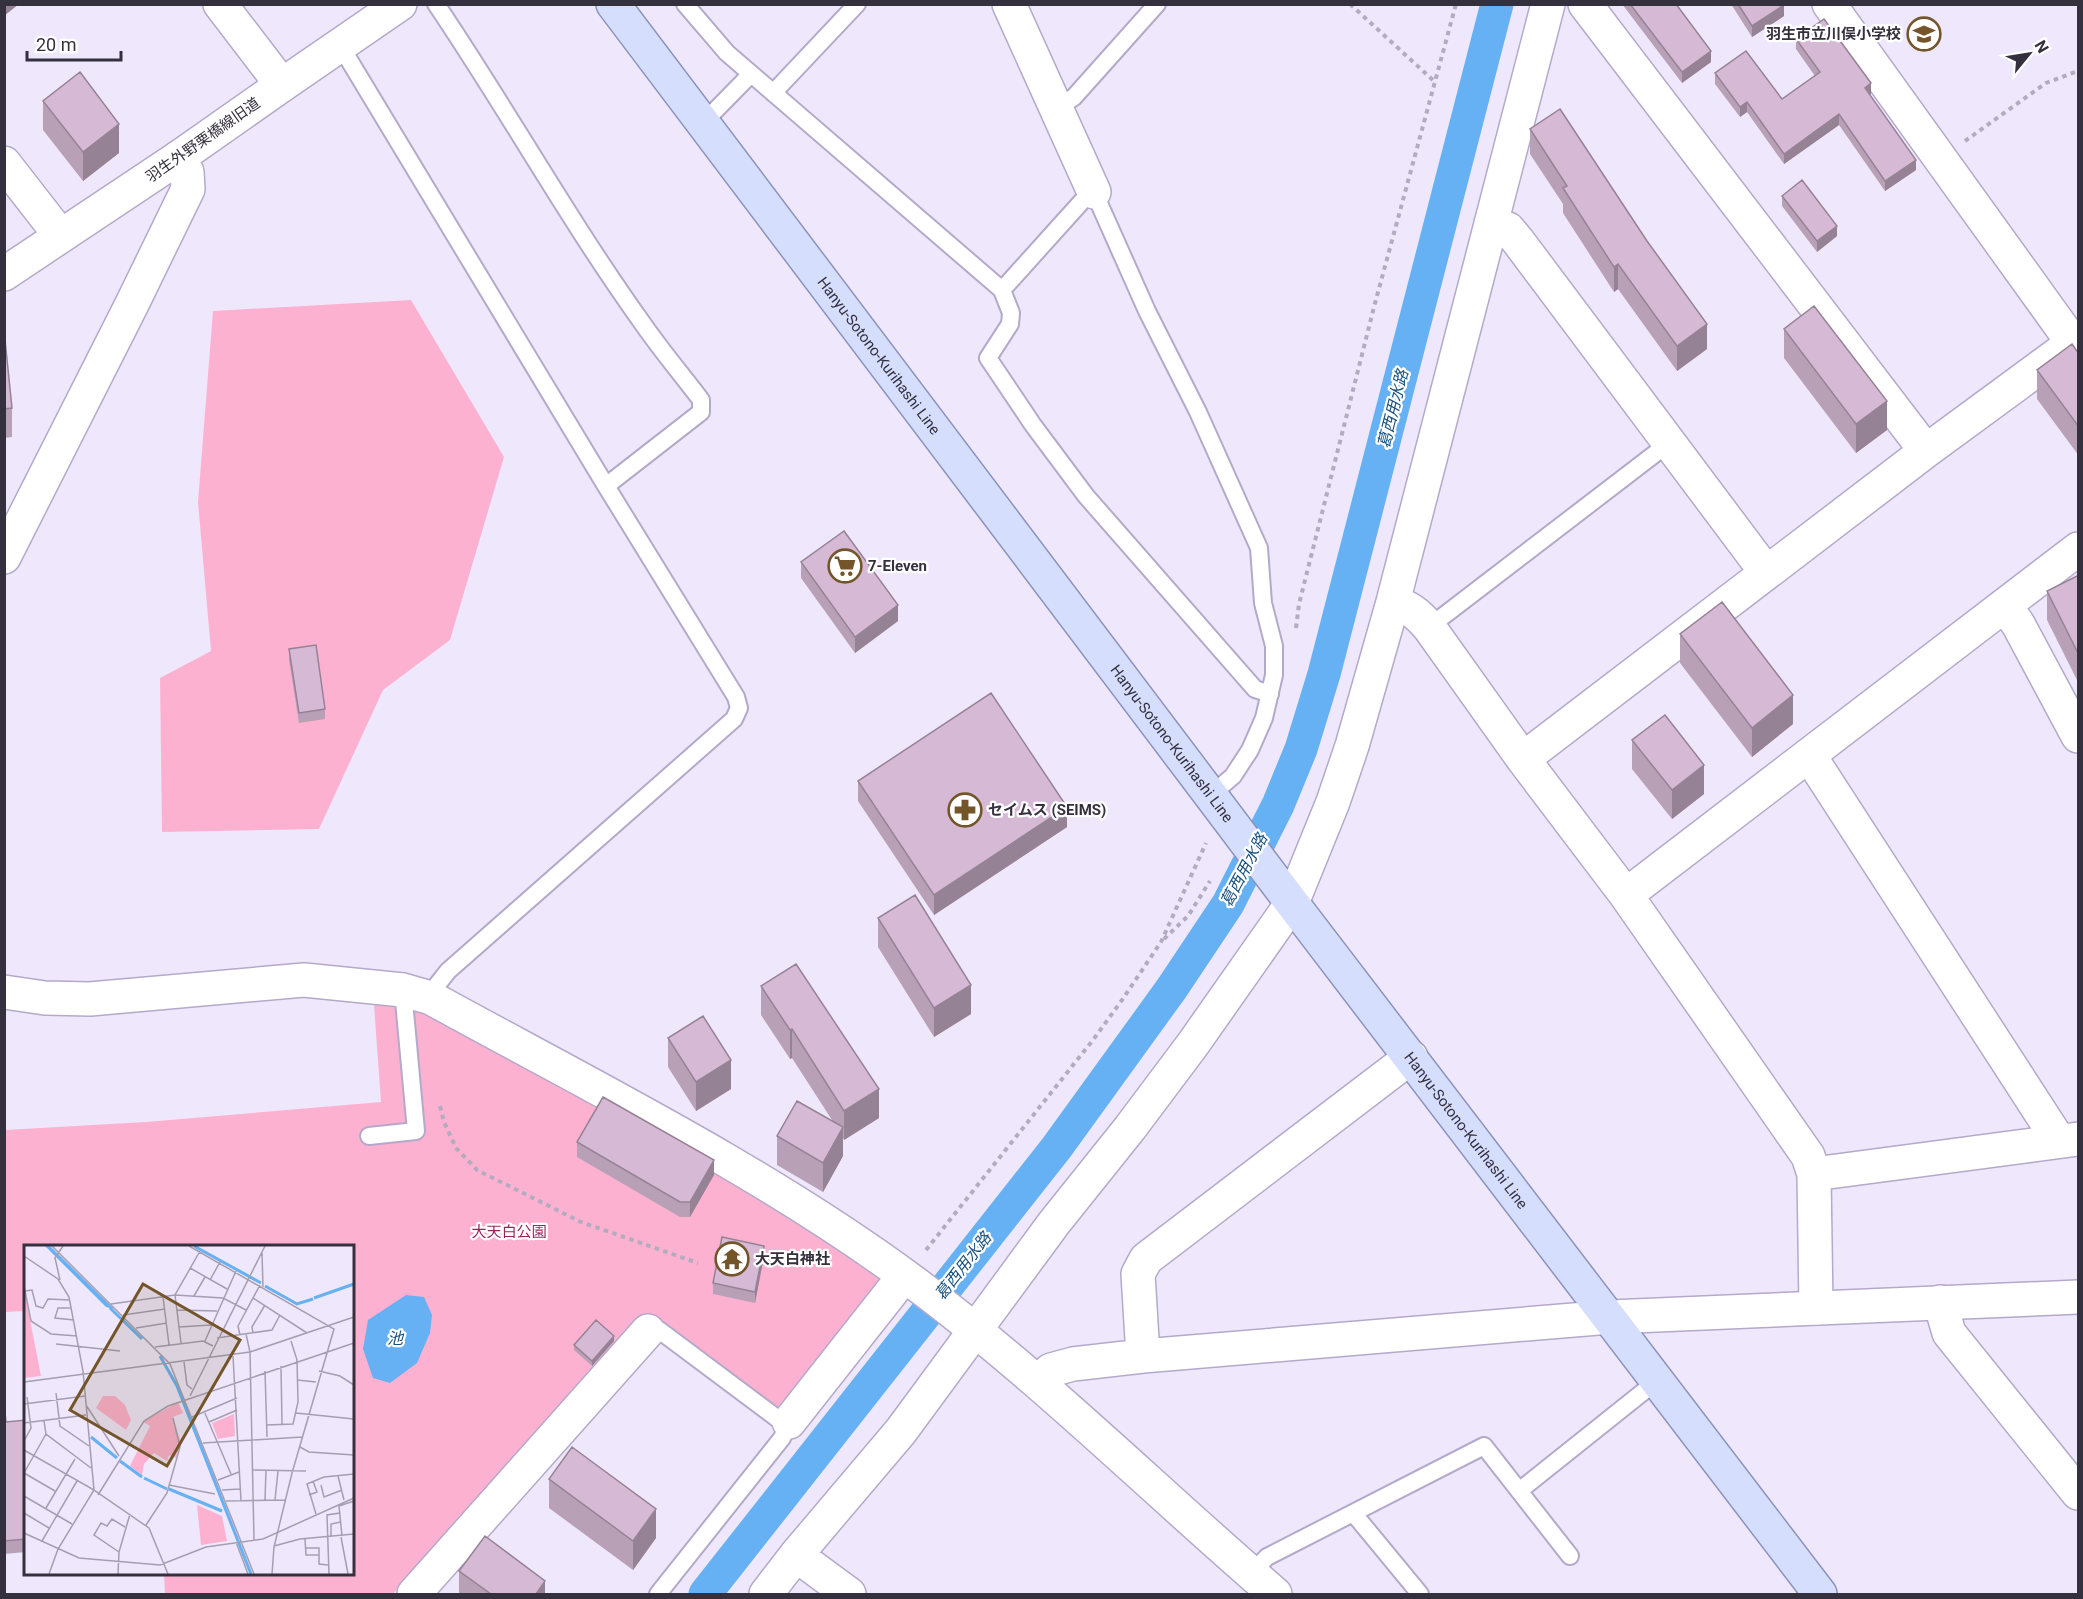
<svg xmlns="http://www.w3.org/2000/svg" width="2083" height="1599" viewBox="0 0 2083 1599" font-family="Roboto,'Noto Sans JP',sans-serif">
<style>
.green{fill:#fdb1d0}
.water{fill:#65b1f4}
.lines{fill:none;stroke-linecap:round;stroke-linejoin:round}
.canal{stroke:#65b1f4;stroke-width:33}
.lane-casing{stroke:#b4a9ca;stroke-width:20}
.street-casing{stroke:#b4a9ca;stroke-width:36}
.secondary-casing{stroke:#b4a9ca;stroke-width:36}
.primary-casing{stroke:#8c93ba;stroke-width:36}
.path{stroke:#b2acbe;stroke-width:4;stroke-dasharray:4.5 4.5;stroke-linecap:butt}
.lane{stroke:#fff;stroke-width:16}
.street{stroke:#fff;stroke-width:33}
.secondary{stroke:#fff;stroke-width:33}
.primary{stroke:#d6defd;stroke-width:33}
.wall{fill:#b8a0b7}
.shaded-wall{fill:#968295}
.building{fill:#d6bad5;stroke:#968295;stroke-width:1.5}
.labels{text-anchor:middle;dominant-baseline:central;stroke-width:4.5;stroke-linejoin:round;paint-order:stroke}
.poi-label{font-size:15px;font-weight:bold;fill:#35303e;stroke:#fff;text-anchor:start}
.street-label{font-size:15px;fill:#35303e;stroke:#fff}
.park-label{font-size:15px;fill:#93255e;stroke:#fff}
.water-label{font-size:16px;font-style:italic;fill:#1a517d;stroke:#fff}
.inset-river{fill:none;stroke:#65b1f4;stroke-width:3}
.inset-road{fill:none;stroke:#a59eb1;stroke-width:1.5}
.view{fill:#74552a;fill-opacity:0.15;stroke:#74552a;stroke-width:3}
.inset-edge{fill:none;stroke:#35303e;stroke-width:3}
</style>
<rect width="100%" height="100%" fill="#efe8fd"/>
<path class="green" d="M411,300L504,457L450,640L383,690L319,829L162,832L160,678L211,651L198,502L213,311Z
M373,991L417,1000L744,1186L879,1272L882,1288L778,1409L656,1318L631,1330L393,1594H165L164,1574H352V1246H26L25,1311L5,1312V1130L146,1122L381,1102Z"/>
<path class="water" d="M406,1295L424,1297L432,1315L430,1333L417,1363L390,1383L373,1378L363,1349L368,1320Z"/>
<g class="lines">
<path class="canal" d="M705,1594L1057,1147L1172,988L1228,904L1278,805L1301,749L1324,674L1497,4"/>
<g class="lane-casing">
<path id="lane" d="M436,4C507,109 569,221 643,324C661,350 682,375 701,400V412L606,486
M685,4L727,53L1002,290L1084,199L1094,192L1147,311L1198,412L1259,548L1263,603L1274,646V675L1264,718L1250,750L1233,776L1211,795
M340,45L606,486L736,697L739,708L734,719L448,971L437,985L431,998
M773,93L857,4
M1056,109L1074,97L1157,4
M703,123L751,74
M1002,290L1011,313L1010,324L988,358L1033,425L1086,496L1255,689L1270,694
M1429,627L1669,443
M369,1136L416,1131L403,990
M648,1331L659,1330L778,1419L789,1422L782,1438L658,1594
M1519,1491L1658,1380
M1356,1512L1354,1514L1420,1594
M1251,1574L1267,1557L1484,1446L1570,1556"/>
</g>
<g class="street-casing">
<path id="street" d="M220,4L282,85
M1009,4L1094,192
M1585,4L1926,451
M1829,4L2078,350
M4,163L60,235
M1491,223L1508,229L1518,241L1766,572
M4,557L132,304L188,189L187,172L178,158
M1393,602C1409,607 1418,614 1429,627L1523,759L1626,895L1808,1156L1814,1174L1816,1308
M2005,606L2018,624L2078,736
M1809,755L2059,1141
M1523,759L1926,451L2073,343
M1626,895L2078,549
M4,992L45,998L90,999L304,980L403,990L431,998C593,1087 763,1171 912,1281C1040,1376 1154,1490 1275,1594
M1814,1174L2078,1139
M1940,1302L1949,1333L2078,1493
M1143,1356L1138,1274L1146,1259L1411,1057
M1037,1382L1051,1370L1073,1364L1143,1356L1610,1317
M789,1422L904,1276
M796,1555L849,1594
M414,1594L648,1331
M766,1594L796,1555L901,1431L1054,1223L1130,1128L1193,1044L1292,903L1333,802L1352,746L1393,602L1548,4"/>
</g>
<g class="secondary-casing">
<path id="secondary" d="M4,274L178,158L282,85L400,4
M1610,1317L2078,1297"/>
</g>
<g class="primary-casing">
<g id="primary">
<path id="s1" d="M613,4L1292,903L1820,1594"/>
</g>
</g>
<path class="path" d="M1350,4L1435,82
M1965,141L2046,83L2078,71
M1296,628L1299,604L1374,307L1456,4
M1164,939L1188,916L1210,881
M440,1106L444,1122L456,1148L477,1170L581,1222L698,1263
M926,1250L1093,1040L1122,1000L1161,942L1206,843"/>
<use href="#lane" class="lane"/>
<use href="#street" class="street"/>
<use href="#secondary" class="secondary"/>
<use href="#primary" class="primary"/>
</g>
<path class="wall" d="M1622,4H1676L1711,62L1682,83Z
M1731,4H1783L1784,16L1752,37Z
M1796,39L1871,94L1870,95L1916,170L1885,191L1839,125L1784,164L1747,112L1740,117L1715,84V73L1782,99L1815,76L1796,49Z
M43,101L119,153L83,181L43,130Z
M1530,129L1707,349L1677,371L1618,289L1614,292L1563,213V204L1530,154Z
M1782,196L1837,236L1817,252L1782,206Z
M1784,329L1887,430L1856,453L1784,358Z
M4,330L12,408V437L4,438Z
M2079,354V456L2037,399V370Z
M801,562L898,621L855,653L801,578Z
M2079,575V684L2047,620V591Z
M1680,634L1793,724L1752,757L1680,663Z
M289,649L325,709V719L299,723L289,660Z
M1632,740L1704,794L1672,819L1632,769Z
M858,781L1067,827L934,915L858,801Z
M878,918L971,1014L934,1037L878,947Z
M761,986L879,1118L844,1140L843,1138V1156L823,1192L777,1165V1136L832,1120L792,1058L790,1059L761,1015Z
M668,1038L731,1089L696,1111L668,1067Z
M577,1142L714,1175L690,1217H680L577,1157Z
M764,1256L755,1303L713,1294V1283Z
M614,1341L592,1366L574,1350V1345Z
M4,1402L6,1422L26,1420V1552L4,1554Z
M549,1479L656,1538L633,1570L549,1508Z
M459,1571L545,1594H459Z"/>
<path class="shaded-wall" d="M4,4H19L4,16Z
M1784,5V16L1752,37V26Z
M1711,51V62L1682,83V72Z
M1871,83V94L1865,98V88Z
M1747,102V112L1740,117V107Z
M1839,114V125L1784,164V154Z
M119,124V153L83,181V152Z
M1916,160V170L1885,191V181Z
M4,172H5V201H4Z
M1837,226V236L1817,252V241Z
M1618,264V289L1614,292V267Z
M1707,324V349L1677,371V346Z
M1887,401V430L1856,453V424Z
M898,605V621L855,653V637Z
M1793,695V724L1752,757V728Z
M1704,765V794L1672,819V790Z
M1067,807V827L934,915V895Z
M971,985V1014L934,1037V1008Z
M792,1029V1058L790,1059V1030Z
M731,1060V1089L696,1111V1082Z
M879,1089V1118L844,1140V1111Z
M843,1127V1156L823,1192V1163Z
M714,1160V1175L690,1217V1202Z
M764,1246V1256L755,1303V1292Z
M614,1336V1341L592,1366V1361Z
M656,1509V1538L633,1570V1541Z
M545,1581V1594H536Z"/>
<path class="building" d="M1630,4H1676L1711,51L1682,72Z
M1738,4H1783L1784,5L1752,26Z
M1824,19L1871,83L1865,88L1916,160L1885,181L1839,114L1784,154L1747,102L1740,107L1715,73L1746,51L1782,99L1820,72L1796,39Z
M80,72L119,124L83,152L43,101Z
M1560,109L1647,241L1707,324L1677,346L1618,264L1614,267L1563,188L1567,186L1530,129Z
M1802,180L1837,226L1817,241L1782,196Z
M1814,306L1887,401L1856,424L1784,329Z
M4,330L12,408L4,409Z
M2072,344L2079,354V427L2037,370Z
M844,531L898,605L855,637L801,562Z
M2079,575V655L2047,591Z
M1722,602L1793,695L1752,728L1680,634Z
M316,645L325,709L299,713L289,649Z
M991,693L1067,807L934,895L858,781Z
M1665,715L1704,765L1672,790L1632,740Z
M915,895L971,985L934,1008L878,918Z
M796,964L879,1089L844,1111L792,1029L790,1030L761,986Z
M703,1016L731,1060L696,1082L668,1038Z
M603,1097L714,1160L690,1202H680L577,1142Z
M797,1101L843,1127L823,1163L777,1136Z
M722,1237L764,1246L755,1292L713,1283Z
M596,1320L614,1336L592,1361L574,1345Z
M4,1402L6,1422L26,1420V1539L4,1541Z
M572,1447L656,1509L633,1541L549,1479Z
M485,1536L545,1581L536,1594H491L459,1571Z"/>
<defs>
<g id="school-ring" transform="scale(1.725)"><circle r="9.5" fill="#fff" stroke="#74552a" stroke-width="1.5"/><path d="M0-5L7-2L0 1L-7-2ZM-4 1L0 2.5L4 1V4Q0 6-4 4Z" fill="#74552a"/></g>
<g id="supermarket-ring" transform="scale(1.725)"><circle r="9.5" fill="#fff" stroke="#74552a" stroke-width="1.5"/><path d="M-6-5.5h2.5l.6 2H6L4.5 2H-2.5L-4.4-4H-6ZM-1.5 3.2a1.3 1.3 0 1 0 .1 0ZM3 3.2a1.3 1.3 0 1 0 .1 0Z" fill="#74552a"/></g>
<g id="pharmacy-ring" transform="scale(1.725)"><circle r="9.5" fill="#fff" stroke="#74552a" stroke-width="1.5"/><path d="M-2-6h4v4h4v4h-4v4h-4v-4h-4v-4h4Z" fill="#74552a"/></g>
<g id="temple-ring" transform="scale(1.725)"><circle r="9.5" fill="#fff" stroke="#74552a" stroke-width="1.5"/><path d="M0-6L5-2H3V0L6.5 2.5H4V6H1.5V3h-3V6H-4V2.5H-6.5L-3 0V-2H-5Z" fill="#74552a"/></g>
</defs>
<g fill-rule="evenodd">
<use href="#school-ring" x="1924" y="34"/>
<use href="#supermarket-ring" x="845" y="566"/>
<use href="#pharmacy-ring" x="965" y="810"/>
<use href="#temple-ring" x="732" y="1259"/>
</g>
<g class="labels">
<g class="poi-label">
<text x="1901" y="34" text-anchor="end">羽生市立川俣小学校</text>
<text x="868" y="566">7-Eleven</text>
<text x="988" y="810">セイムス (SEIMS)</text>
<text x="755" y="1259">大天白神社</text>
</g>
<g class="street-label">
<text transform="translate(203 140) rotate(-35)">羽生外野栗橋線旧道</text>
<text stroke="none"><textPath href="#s1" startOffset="441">Hanyu-Sotono-Kurihashi Line</textPath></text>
<text stroke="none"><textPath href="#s1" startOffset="927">Hanyu-Sotono-Kurihashi Line</textPath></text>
<text stroke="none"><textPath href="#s1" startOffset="1413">Hanyu-Sotono-Kurihashi Line</textPath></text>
</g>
<g class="park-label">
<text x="509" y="1232">大天白公園</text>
</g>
<g class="water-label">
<text transform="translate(1393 409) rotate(-76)">葛西用水路</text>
<text transform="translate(1244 870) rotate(-62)">葛西用水路</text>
<text transform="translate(963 1266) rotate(-52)">葛西用水路</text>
<text x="395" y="1338">池</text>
</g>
</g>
<g transform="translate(24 1245)">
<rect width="330" height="330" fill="#efe8fd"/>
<path d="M0,44L17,131L0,133ZM79,151H91L101,160L107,175L102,185L72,163ZM154,157L159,168L149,172L157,198L152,213L145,210L143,216L130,208L120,219L118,230L106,221L126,181L119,177ZM210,169L211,191L194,194L188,178ZM173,260L198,271L203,296L177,300Z" fill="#fdb1d0"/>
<path d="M21,1H26L90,64L82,62Z" fill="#65b1f4"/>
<path class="inset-river" d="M170,1L237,38M241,41L273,59L289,54M290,53L330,39M86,63L118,94M136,111L153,141L227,329M67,192L93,213M96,216L118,232M120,233L143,244M145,244L198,266"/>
<path class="inset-road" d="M28,1L146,119L230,329M165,1L310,84L268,228L250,302L248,329M238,8L239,42M0,11L34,34L45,52L59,126L70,245L125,283L144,329M166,23L203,44M36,35L31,13L39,1M186,35L196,17M0,41L7,76L27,89L53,91M1,46L8,45L12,61L19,63L24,54L46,55M170,51L181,32M139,52L145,100M229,53L283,88M87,59L151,50L199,53L222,65M47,63H34L31,73L50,75M153,65L193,66M99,70L141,64M155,82L187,80M112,83L143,78M229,88L228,82L241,60M222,89L226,107L230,295M216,90L214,81L236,40M193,93L248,85L256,70M181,96L212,26M157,98L151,50L176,6M32,99L96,106M131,102L179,96L189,101M209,111L217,256M160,117L163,140L168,144M257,121L258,179M241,126L243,192M295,126L316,131L330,140M273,135L292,137M0,137L226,107L330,72M32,148L36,181L65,201M166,151L241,1M0,159L61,151M62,160L95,211M180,166L207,229M272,168L330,174M168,172L213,153M20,176L22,189L67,223M185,177L213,165M0,178L62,170M242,180L269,179L274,157L273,115L267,96M0,196L7,183L3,152M179,198L278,192M276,202L285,207L330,210M0,205L70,245L34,304L25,329M228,225L282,226M0,228L22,189M0,228L31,246M314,231L320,255M194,235L215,227M145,240L191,249M297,240L300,252L318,245M198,245L216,244M74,250L120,176L144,161L330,98M285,250L293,247L289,236M0,251L48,279M241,255L242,225M251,255L254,226M202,256L261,255M22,263L51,214M0,268L25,283M292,269L283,239L300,232L330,229M122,280L143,248L156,202L149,173M0,288L55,313L136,320L182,302L239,294L330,253M318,291L315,261L330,256M307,292V279L317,277M317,292L324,329M281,294L282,310H295V319L304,320M18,296L53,236M212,297L224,329M250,301L276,294L330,289M282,303H295V310M95,307L70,290L77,278L83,281L88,274L101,282M94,329L95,307L106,269M305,329L303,270L316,268"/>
<path class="view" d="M119,39L216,95L143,221L46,165Z"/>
<rect width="330" height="330" class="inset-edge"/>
</g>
<rect width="2083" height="1599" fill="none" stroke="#35303e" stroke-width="12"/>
<g transform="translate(2029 54) rotate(60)" stroke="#ffffff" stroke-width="4.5" paint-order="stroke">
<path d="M0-4.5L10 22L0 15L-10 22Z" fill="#35303e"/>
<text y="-9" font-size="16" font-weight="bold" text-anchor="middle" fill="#35303e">N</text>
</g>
<path d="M27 51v9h94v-9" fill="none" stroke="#35303e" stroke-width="3"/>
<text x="36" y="51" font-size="18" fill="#35303e" stroke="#ffffff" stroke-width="4.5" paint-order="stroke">20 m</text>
</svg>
